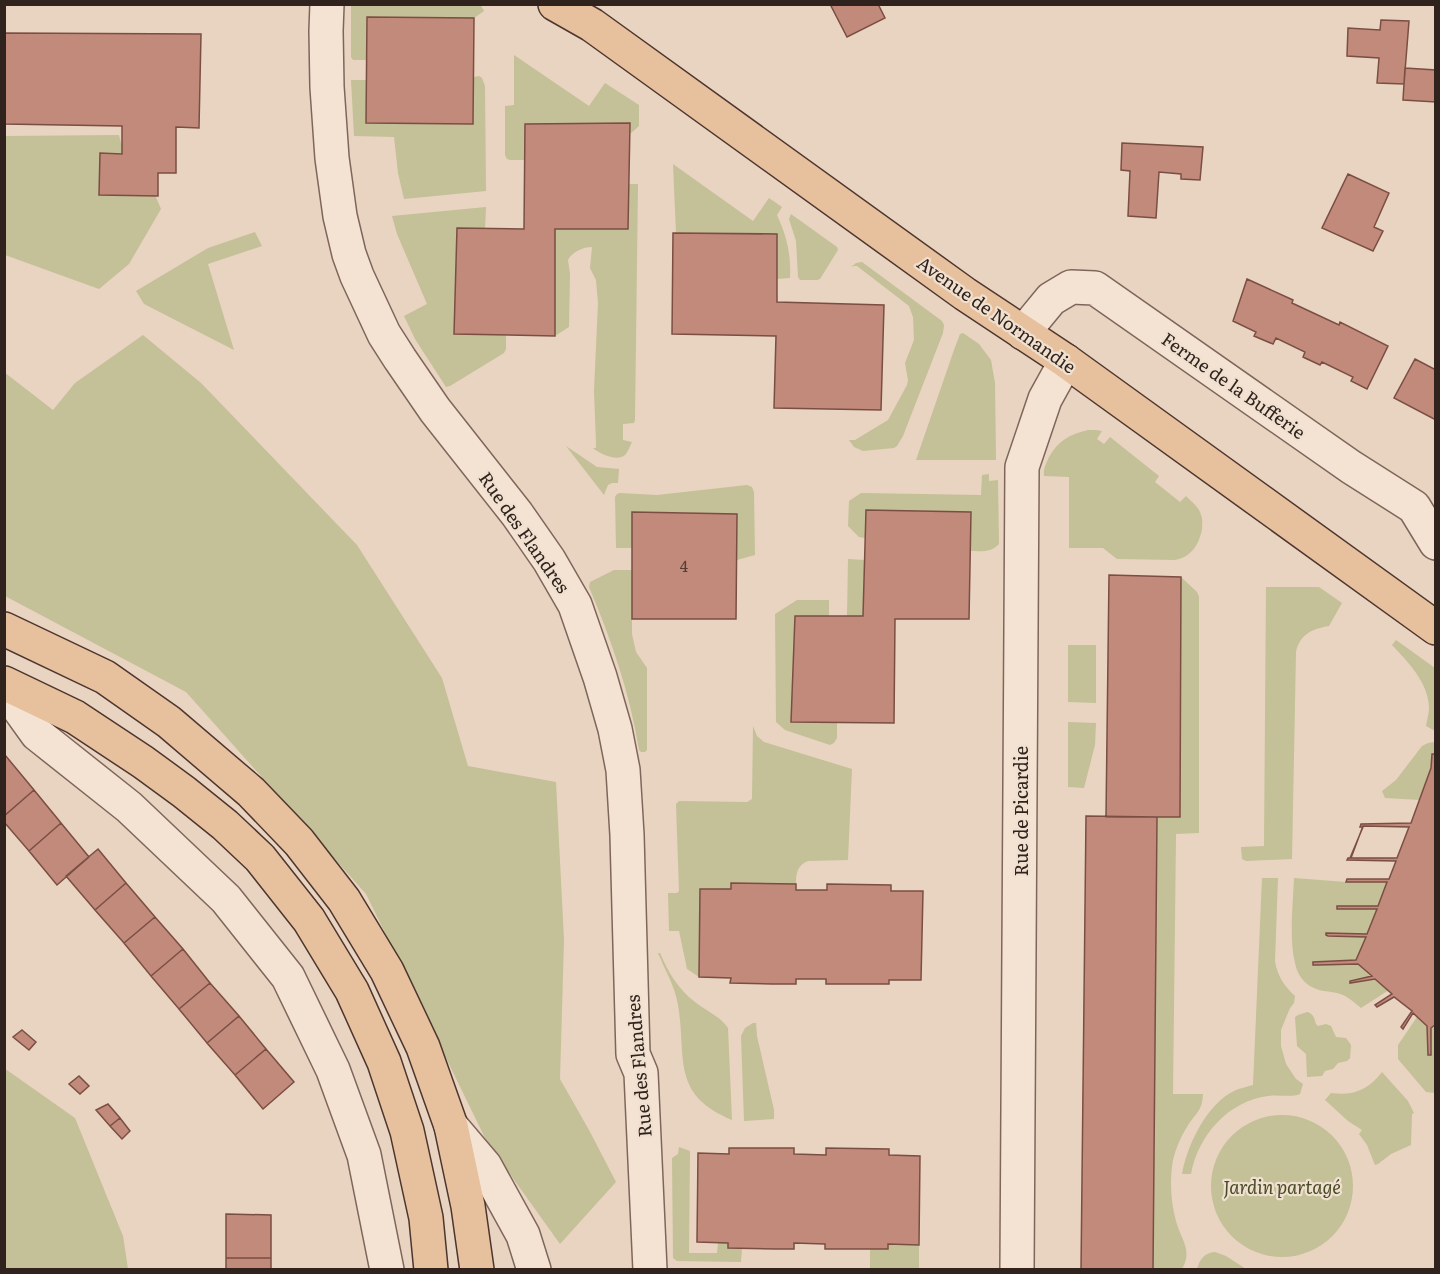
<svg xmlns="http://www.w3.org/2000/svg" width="1440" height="1274" font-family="Literata,serif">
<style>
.green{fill:#c4c097}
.building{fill:#c18a7b;stroke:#7b4e44;stroke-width:1.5;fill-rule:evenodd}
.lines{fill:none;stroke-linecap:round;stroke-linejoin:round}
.minor-casing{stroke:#7f665b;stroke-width:36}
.major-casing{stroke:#4d362f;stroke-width:36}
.minor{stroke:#f4e3d3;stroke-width:33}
.major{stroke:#e7c09d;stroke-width:33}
.labels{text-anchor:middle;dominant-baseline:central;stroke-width:4.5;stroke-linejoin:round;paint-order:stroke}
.number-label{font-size:15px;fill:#543d34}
.street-label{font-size:18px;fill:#30231d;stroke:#f0e0d0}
.park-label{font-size:18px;font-style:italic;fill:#494a26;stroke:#f0e0d0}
</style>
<rect width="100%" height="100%" fill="#e8d4c1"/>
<path class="green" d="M480,4L484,11L474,18L368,17L367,60H353L351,57V5Z
M514,55L589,106L605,83L639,105V126L630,134L629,123L525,124V160H510L507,159L505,155V106L514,105Z
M479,76L482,78L485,86L486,191L404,199L398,173L394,137L354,136L351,80H366V123L473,124L474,77Z
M119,135L124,155L100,154L99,195H155L161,209L129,264L99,289L5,255L4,136Z
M673,164L753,221L769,198L782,207L777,215C787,237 791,254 790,278L777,279V234L676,233Z
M629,184H638L635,420L634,423L623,424V440L632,442C630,446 628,452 625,455C617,462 600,454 593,448H596V443L594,391L598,303L596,280L590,268L592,247C583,247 572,252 568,260L570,274L569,327L555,336V229H628Z
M486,207L485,229H457L454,334L506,335V349L504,353L450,386L446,387L415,339L404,316L427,304L397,234L392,216Z
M791,214L837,247L838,250L820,279L817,280H800L798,277L796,241L789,219Z
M255,232L262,246L208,264L234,350L144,304L136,291L208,248Z
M862,262L942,321L944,325L943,333L903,436L897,446L894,448L863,451L854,447L849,440H855L888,420L907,385L908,380L905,363L914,340L913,317L909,306L857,266H854L851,267L856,263Z
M963,333L979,344L991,360L995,383L996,460H916L954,350L960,334Z
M143,335L201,383L357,545L442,678L468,766L556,782L564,940L560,1079L589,1130L616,1182L560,1244L487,1142L366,894L186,692L5,596L4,372L53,410L75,383Z
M1088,430H1096L1102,431L1097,439L1104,444L1110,437L1159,476L1155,482L1180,502L1186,496C1192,502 1199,507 1201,515C1203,520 1202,524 1202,529C1199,545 1191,557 1175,560L1117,559L1103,548H1069V477L1044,476C1043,469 1046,464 1049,457C1058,441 1070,434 1088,430Z
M566,446L597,467L619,469L618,483H612L608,485L604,495Z
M989,474V481L998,480L999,544C991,553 981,551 970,551L971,512L867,510L865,538L859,537L848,526L849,501L861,493L981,495L982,475Z
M747,485L752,487L754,492L755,555L737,560V514L633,512L632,548H616L615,497L617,494L620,493L657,495Z
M848,559L865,560L863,616H847Z
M614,570H632V634L636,652L647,668V750L645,752H641L639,750C630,693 611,639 589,587L590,582Z
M1181,577L1197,592L1199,597V833L1176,834L1173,1094H1203C1202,1112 1196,1112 1187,1127C1180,1138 1174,1152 1172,1166C1170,1183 1171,1204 1176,1221C1181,1240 1193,1250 1182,1269L1153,1270L1157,817H1180Z
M1266,587H1319L1342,603L1329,626C1312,629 1300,634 1296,652L1292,859L1246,861L1242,859L1241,847L1264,846Z
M797,600H829V616H795L791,721L837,723V738L834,743L830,745L785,730L776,722L775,614Z
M1396,640L1435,668V731L1426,726C1427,720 1429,713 1429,707C1428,682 1408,662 1392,645Z
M1068,645H1096V703L1068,702Z
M1068,722L1096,723L1095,745L1084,788L1068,787Z
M753,726L757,736L764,742L852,769L848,860L808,861C797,865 796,874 796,884L732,883L731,889H700L699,977L687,969L679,931H669L668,893H677L679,891L676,804L679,801L747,802L752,799Z
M1435,742V769V754H1432L1431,768L1420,800L1385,798L1382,791L1396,780L1422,746L1428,743Z
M1262,878H1278L1275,961C1277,975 1284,986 1295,996L1294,1003L1290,1008L1281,1030V1046L1286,1064L1296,1079L1303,1084L1300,1094C1290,1098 1278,1094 1268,1096C1228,1101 1198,1136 1191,1174H1182C1187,1145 1207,1104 1234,1091C1240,1088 1247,1087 1253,1085Z
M1294,878L1346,882H1387L1379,906H1337V909H1377L1368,934L1326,933V935L1328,936L1366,937L1356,960L1313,962V965C1325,965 1346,961 1357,964C1362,966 1368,973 1372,976L1350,981V983L1375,979L1389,990L1361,1008C1354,1002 1346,995 1337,993C1329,991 1322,992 1314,988C1304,984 1297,974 1295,963C1289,939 1293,904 1294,878Z
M658,953H660C668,972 678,989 695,1002C706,1011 720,1016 728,1028L732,1120C670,1094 687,1058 678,1005C675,986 665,970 658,953Z
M1307,1012C1314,1014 1314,1018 1316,1024L1318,1026L1326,1024L1331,1026L1336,1037L1346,1038L1351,1045L1350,1058L1347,1061L1338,1063L1333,1069L1325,1071L1322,1076L1307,1077L1306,1054L1297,1046L1295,1017L1298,1015Z
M1417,1017L1427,1026L1428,1055H1431V1028L1435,1024V1093L1426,1092L1398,1059V1045Z
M753,1023H756L757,1036L774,1110V1119L744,1121L741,1036L745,1028Z
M4,1068L75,1118L123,1236L128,1269H5Z
M1382,1072L1408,1101L1414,1113L1412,1114L1411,1145L1391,1154L1378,1164L1375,1165L1367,1145L1359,1134L1362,1130L1348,1121L1325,1100L1331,1093C1354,1096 1368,1090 1382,1072Z
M1211 1186a71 71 0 1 1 142 0a71 71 0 1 1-142 0Z
M679,1147L690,1151L689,1253H717L718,1243H728V1248H742L741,1262L677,1261L673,1258L672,1158L678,1154Z
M888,1244L919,1245V1269L870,1270V1249H888Z
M1215,1252L1226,1256L1246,1269H1197C1200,1259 1204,1253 1215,1252Z"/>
<path class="building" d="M830,4H878L885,18L847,37Z
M367,17L474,18L473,124L366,123Z
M1381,20L1409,21L1404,84L1377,83L1379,58L1347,56L1348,28L1380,30Z
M4,33L201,34L199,128L176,127V173H158V196L99,195L100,153L122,154V126L4,124Z
M1405,68L1436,70V102L1403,100Z
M630,123L628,229H555V336L454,334L457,228L524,229L525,124Z
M1122,143L1203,147L1200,180L1181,179V174L1159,172L1156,218L1128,216L1130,171L1121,170Z
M1348,174L1389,193L1374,227L1383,231L1373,251L1322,228Z
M673,233L777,234V302L884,305L881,410L774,408L776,336L672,334Z
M1247,279L1293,300L1292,303L1339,325L1340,322L1388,346L1367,389L1351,381L1353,377L1322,362L1320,365L1303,357L1305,352L1276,338L1273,344L1254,336L1256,332L1233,321Z
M1415,359L1436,370V420L1394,398Z
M866,510L971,512L969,619H895L894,723L791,722L795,616H863Z
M632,512L737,514L736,619H632Z
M1109,575L1181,577L1180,817H1106Z
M1432,754H1435L1436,769V1024L1431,1028V1055H1428L1427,1026L1413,1013L1403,1029L1401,1027L1412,1011L1394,997L1377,1007L1375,1005L1392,994L1375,979L1350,983V981L1372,976L1358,964L1317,965H1313V962L1356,960L1366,937L1328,936L1326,935V933L1367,934L1377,909H1337V906H1378L1387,882H1346L1347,879H1389L1396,861L1347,860L1348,858H1350L1363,827H1360L1361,824L1411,823L1431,768ZM1363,826L1409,827L1397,858H1351Z
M5,755L34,790L4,816V756Z
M34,790L61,823L29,851L4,822V816Z
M1086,816L1157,817L1153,1270H1081Z
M61,823L89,857L57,885L29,851Z
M98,849L126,883L95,910L66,876Z
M126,883L155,917L124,943L95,910Z
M731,883L796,884V890H827V884L891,885V891H923L921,980H889V984H826V979H796V984H772L730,983L731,978L699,977L700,889H731Z
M155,917L183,949L151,976L124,943Z
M183,949L210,983L179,1009L151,976Z
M210,983L239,1016L207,1043L179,1009Z
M239,1016L266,1049L235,1075L207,1043Z
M22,1030L36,1042L29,1050L13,1037Z
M266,1049L294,1082L263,1109L235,1075Z
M79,1076L89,1086L80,1094L69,1084Z
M108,1104L120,1118L110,1126L96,1110Z
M120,1118L130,1131L122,1139L110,1126Z
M729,1148H794V1154L826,1155V1148L889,1149V1155L920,1156L919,1245L888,1244V1249H825V1244L794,1243V1249H776L728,1248V1243L697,1242L698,1153L729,1154Z
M226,1214L271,1215V1258H226Z
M226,1258H271V1270H226Z"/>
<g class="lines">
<g class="minor-casing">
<path id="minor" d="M327,4L326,31L327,87L332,158L340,216L349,254L357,276L384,334L400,359L435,410L517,514L549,560L575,605L600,677L615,729L623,770L627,835L633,1054L641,1073L650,1270
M1023,333L1051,299L1071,287L1095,288L1351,467L1414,507L1436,543
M4,688L37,734L129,807L226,899L288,977L333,1070L364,1155L387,1270
M451,1126L485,1166L523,1235L534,1270
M1017,1270L1022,467L1045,399L1066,361"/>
</g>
<g class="major-casing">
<path id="major" d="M555,4L592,25L965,294L1066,361L1436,628
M4,629L105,677L169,722L251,792L299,842L344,900L387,971L423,1047L451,1126L468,1206L477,1270
M4,683L75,717L143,762L184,792L225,825L260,858L309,920L352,991L384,1062L407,1131L426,1218L431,1270"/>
</g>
<use href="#minor" class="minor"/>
<use href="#major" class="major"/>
</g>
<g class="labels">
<g class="number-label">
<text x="684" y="565">4</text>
</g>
<g class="street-label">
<text transform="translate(997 314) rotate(35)">Avenue de Normandie</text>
<text transform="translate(1234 385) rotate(35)">Ferme de la Bufferie</text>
<text transform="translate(525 532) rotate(55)">Rue des Flandres</text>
<text transform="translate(1020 811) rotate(-90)">Rue de Picardie</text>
<text transform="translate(638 1066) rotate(-95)">Rue des Flandres</text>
</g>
<g class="park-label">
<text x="1282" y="1186">Jardin partagé</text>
</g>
</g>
<rect width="1440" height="1274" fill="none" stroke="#30231d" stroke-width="12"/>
</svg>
